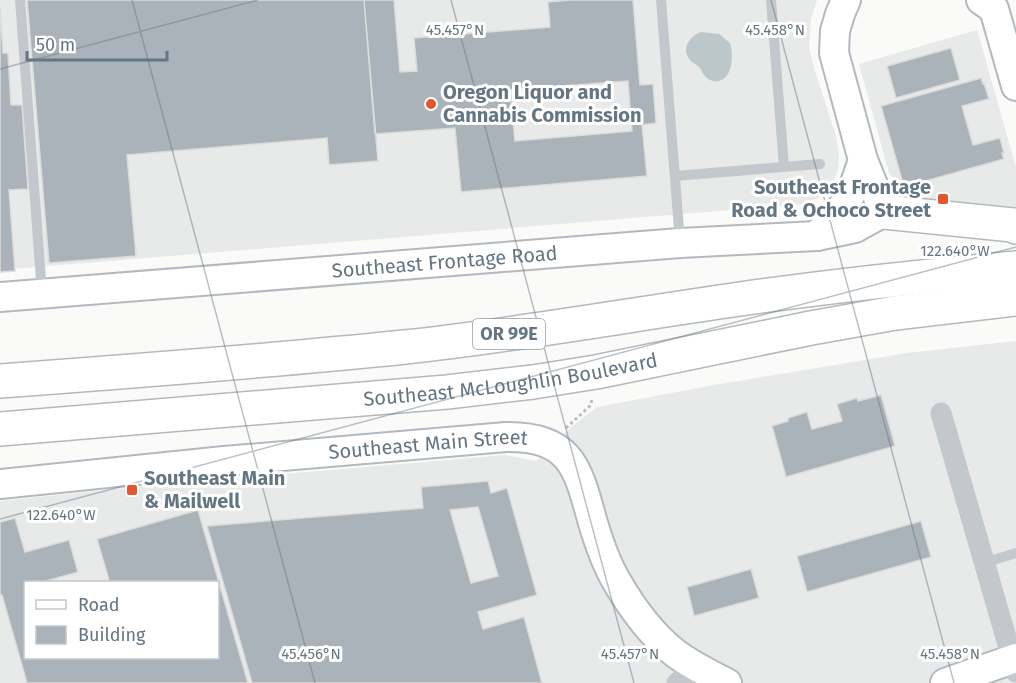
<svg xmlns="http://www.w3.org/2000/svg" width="1016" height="683" font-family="'Fira Sans',sans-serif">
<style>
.built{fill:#e8e9e9;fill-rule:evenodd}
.water{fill:#bbc7cb}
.building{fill:#aab3b9;stroke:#dcdcda;stroke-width:1.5;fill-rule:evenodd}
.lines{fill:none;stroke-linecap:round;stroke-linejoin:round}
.secondary-casing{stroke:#b3babf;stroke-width:32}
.highway-casing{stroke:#b4b9bd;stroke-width:36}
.path{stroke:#bbbfc2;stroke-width:3;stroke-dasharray:3 3;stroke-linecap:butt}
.lane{stroke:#c3c8cc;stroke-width:10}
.street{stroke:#c3c8cc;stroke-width:21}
.secondary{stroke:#fff;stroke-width:28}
.highway{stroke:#fff;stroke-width:33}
.ticks{fill:none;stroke:#657683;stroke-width:1.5;stroke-opacity:0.45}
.poi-dot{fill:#e4572e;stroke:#fff;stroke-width:2}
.labels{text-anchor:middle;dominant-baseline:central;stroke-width:6;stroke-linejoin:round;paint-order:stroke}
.shield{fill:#fff;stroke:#939fa8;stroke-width:1.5}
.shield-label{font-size:18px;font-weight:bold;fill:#657683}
.poi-label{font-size:20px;font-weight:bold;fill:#657683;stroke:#fff;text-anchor:start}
.street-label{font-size:20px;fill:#657683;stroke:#fff}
.ticks-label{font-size:15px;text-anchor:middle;fill:#657683;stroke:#fff;stroke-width:6;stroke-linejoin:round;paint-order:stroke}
</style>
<rect width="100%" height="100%" fill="#fafaf8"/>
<path class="built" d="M0,0H817L811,19L809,48L815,71L836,136L839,154L838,170L832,184L821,197L804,204L0,270Z
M977,30L1016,167V207L940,201L922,197L908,192L900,186L889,173L859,64Z
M1016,341V683H0V501L155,485L505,455L536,461L571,427L597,407L714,385L907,353ZM26,582H218V658H26Z"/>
<path class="water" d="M701,32L719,34L730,43C734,55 733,84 713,81C705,79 703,73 700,68C699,66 693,63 692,62C680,51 688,37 701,32Z"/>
<path class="building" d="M27,0H364L378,161L329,165L327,138L127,155L136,256L49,263Z
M364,0H394L400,72L417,71L414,38L550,27L548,2L570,0H633L640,85L653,84L656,123L642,125L647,176L461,192L455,128L375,134ZM628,81L632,131L515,141L510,90Z
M0,7L3,53H8L11,105H22L28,189L9,190L15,271L0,272Z
M951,48L960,80L896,98L887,66Z
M981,78L983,84L984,83L989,99L962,106L973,145L1000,138L1004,153H1002L1004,159L904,187L881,106Z
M881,395L895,446L786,477L772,426L788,421V418L807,412L812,429L842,421L837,404L857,398L858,401Z
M488,481L491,493L507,488L537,595L478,612L483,629L524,617L542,683H252L207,526L423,508L421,487ZM478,507L498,576L471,583L450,510Z
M198,510L248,683H27L2,595H0V522L15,518L25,552L69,540L78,572L43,582H26V658H218V582H100L109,580L97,539Z
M921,521L931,557L807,592L797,556Z
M751,569L759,598L694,616L687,587Z"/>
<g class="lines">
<g class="secondary-casing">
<g id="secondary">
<path d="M981,0L994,9L1016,86"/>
<path d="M817,236L844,205L852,192L863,160"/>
<path id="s1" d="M0,297L680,243L817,236L855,228L884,212L863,160L834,53L835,31L840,14L846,0"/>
<path id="s2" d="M0,484L224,461L506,437C572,436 578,469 593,523C599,543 606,564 617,582C632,608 652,635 675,653C691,665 709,674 727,683"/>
<path d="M945,683L1016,658"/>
</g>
</g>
<g class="highway-casing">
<g id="highway">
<path d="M884,212L1013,225L1016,227"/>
<path d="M0,381C135,371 270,361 405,347C517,335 628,315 740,299C832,286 924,276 1016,268"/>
<path id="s3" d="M0,429L447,392L533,382L596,372L811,328L895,313L1016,299"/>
</g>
</g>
<path class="path" d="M566,428L591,405L592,397"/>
<path class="lane" d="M20,0L42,293
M661,0L680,242
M771,0L784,167
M675,176L820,164
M984,563L1016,553"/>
<path class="street" d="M941,413L1016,672
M677,683L696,667"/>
<use href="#secondary" class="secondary"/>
<use href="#highway" class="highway"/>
</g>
<path class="ticks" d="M132,0L315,683M451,0L634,683M771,0L954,683M0,69L258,0M0,519L1016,247"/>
<g class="poi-dot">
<circle cx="431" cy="104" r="6"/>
<rect x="937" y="193" width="12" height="12" rx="3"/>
<rect x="126" y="484" width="12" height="12" rx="3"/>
</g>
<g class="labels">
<rect class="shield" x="473" y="319" width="72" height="30" rx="4.5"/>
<g class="shield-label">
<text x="509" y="334">OR 99E</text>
</g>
<g class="poi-label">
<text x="443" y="92">Oregon Liquor and<tspan x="443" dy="23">Cannabis Commission</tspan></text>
<text x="931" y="187" text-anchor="end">Southeast Frontage<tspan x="931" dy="23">Road &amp; Ochoco Street</tspan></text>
<text x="144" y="478">Southeast Main<tspan x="144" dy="23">&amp; Mailwell</tspan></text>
</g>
<g class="street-label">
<text stroke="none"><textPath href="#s1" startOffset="446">Southeast Frontage Road</textPath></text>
<text stroke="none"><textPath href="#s3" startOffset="513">Southeast McLoughlin Boulevard</textPath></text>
<text stroke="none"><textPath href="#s2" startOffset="430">Southeast Main Street</textPath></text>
</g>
</g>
<g class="ticks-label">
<text x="455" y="35">45.457°N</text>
<text x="775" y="35">45.458°N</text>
<text x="955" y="256">122.640°W</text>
<text x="61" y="520">122.640°W</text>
<text x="311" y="659">45.456°N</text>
<text x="630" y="659">45.457°N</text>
<text x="950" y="659">45.458°N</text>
</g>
<rect x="24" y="581" width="195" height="78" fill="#ffffff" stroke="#c1c8cd" stroke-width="1.5"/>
<rect x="36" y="600" width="30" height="9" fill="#ffffff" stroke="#c1c8cd" stroke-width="1.5"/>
<text x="78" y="611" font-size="18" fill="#657683">Road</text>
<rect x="36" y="626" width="30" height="18" fill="#aab3b9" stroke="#c1c8cd" stroke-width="1.5"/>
<text x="78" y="641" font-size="18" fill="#657683">Building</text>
<path d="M27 51v9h140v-9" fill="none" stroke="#657683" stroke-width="3"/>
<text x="36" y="51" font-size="18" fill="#657683" stroke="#ffffff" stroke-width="4.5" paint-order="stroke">50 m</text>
</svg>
